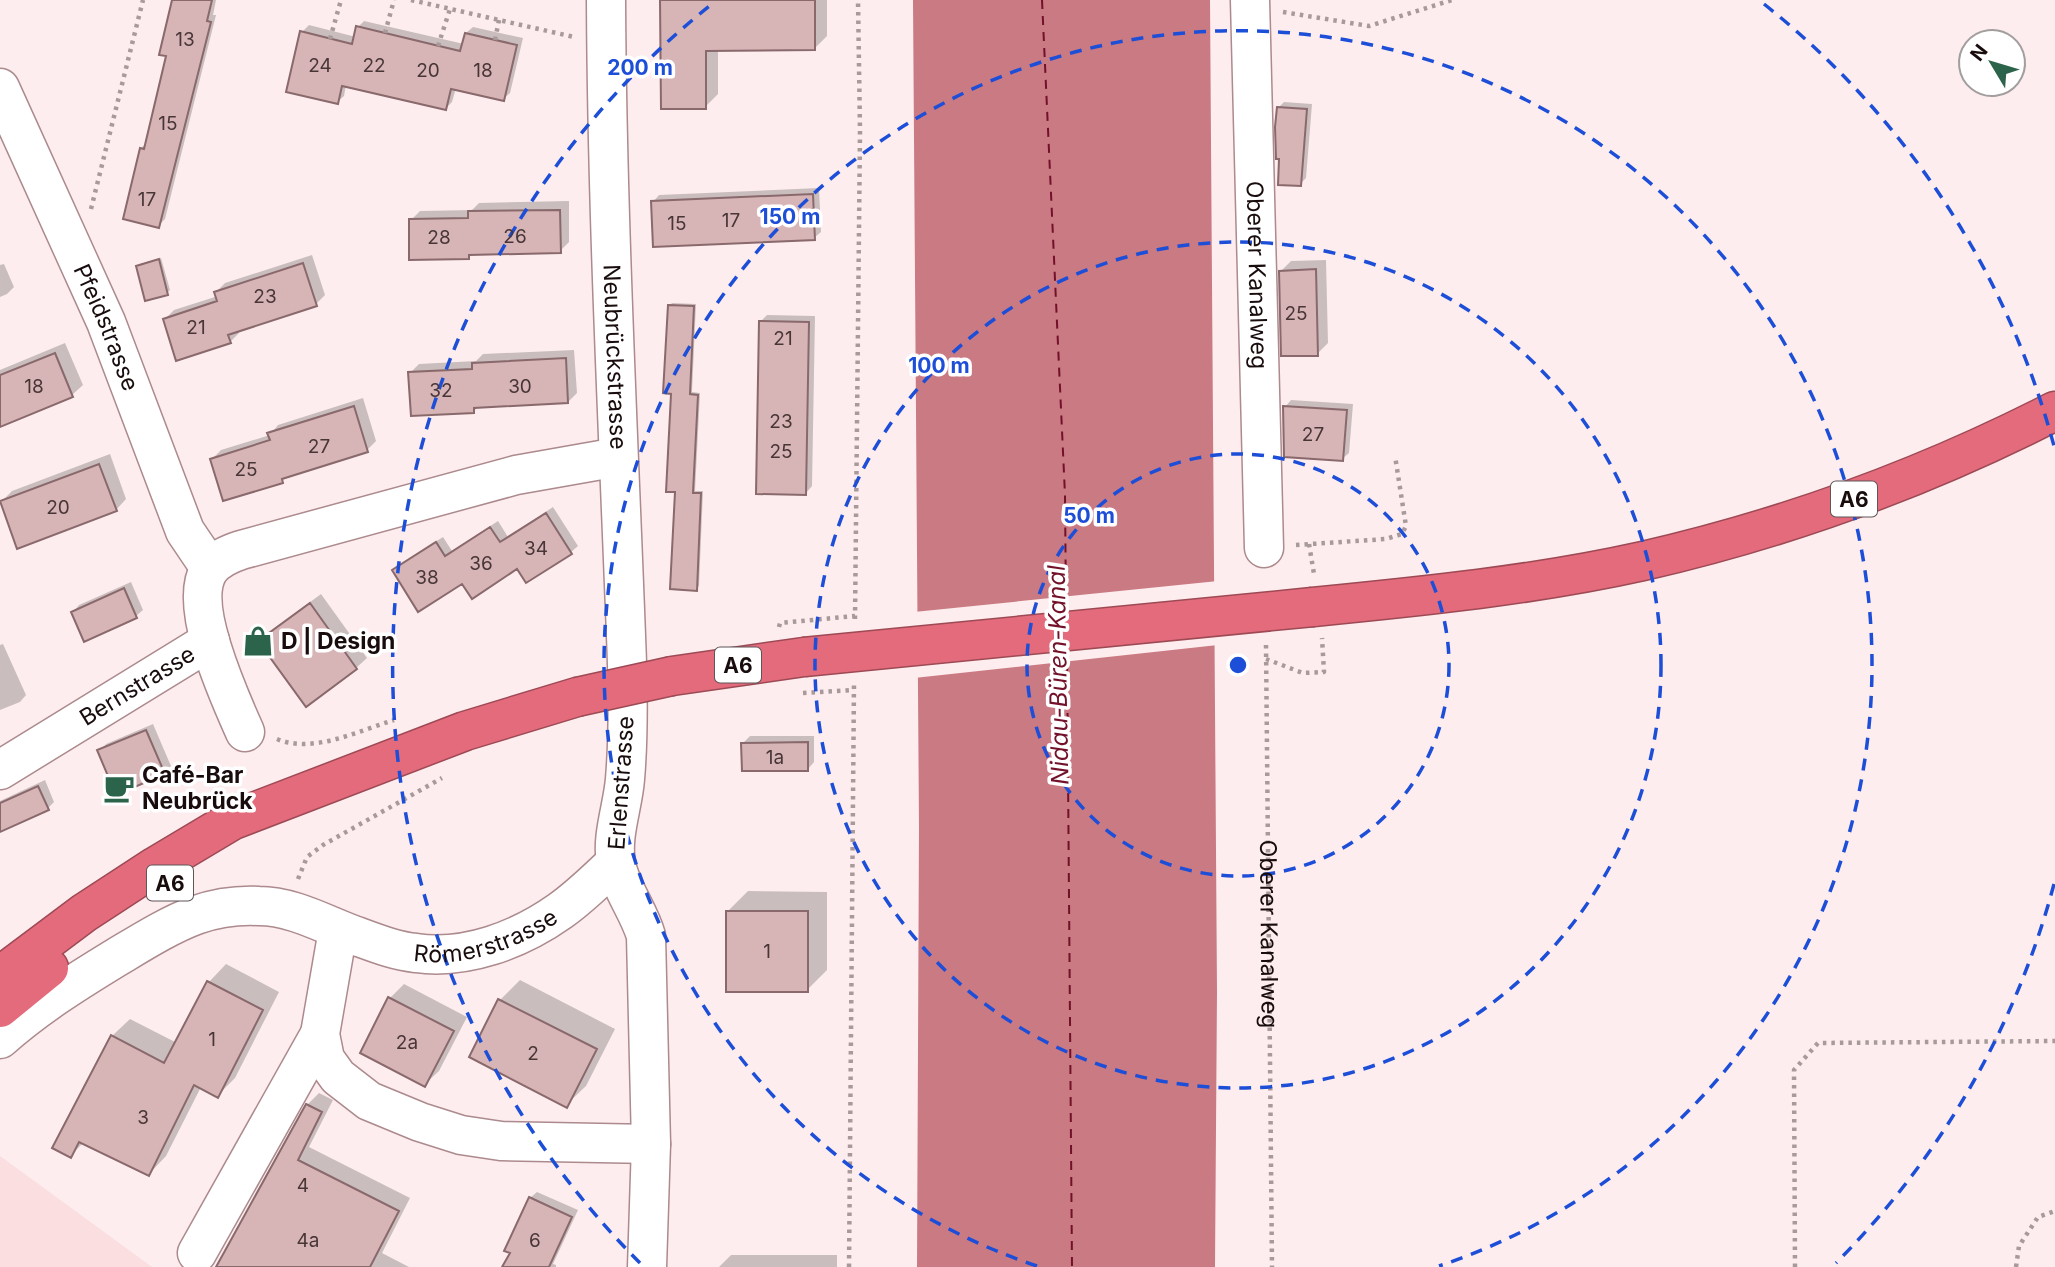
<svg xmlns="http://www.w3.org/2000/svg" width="2055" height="1267" font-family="Inter,sans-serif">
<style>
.built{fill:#fadee0}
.water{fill:#ca7a83}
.pier{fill:#fdedee}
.shadow{fill:#0003}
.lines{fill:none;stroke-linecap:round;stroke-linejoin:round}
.ferry{stroke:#721129;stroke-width:2;stroke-dasharray:9 7;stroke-linecap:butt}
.building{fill:#d7b4b6;stroke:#89696b;stroke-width:2}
.minor-casing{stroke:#ac8a8d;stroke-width:41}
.highway-casing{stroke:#9d4a55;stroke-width:41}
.path{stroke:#a89a9b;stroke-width:4.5;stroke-dasharray:3.5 5;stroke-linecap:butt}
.minor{stroke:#fff;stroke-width:38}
.highway{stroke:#e46b7c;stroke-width:38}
.highway-bridge-casing{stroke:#9d4a55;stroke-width:41;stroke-linecap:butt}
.highway-bridge{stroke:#e46b7c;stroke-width:38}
.ring{fill:none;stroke:#1d4ed8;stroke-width:3.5;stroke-dasharray:12 9}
.labels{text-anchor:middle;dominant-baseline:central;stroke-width:7;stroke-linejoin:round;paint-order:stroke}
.number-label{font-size:19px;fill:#483637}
.shield{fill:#fff;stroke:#5d5556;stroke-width:2}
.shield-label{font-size:21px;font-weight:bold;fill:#180c0d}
.street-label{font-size:23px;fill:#180c0d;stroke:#fff}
.poi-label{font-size:23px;font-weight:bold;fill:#180c0d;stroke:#fff;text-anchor:start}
.water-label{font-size:24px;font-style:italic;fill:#721129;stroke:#fff}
.centre{fill:#1d4ed8;stroke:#fff;stroke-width:3.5}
.ring-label{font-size:21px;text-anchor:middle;font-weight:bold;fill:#1d4ed8;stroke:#fff;stroke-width:7;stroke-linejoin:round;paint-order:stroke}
</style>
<rect width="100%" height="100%" fill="#fdedee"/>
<path class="built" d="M0,1156L152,1267H0Z"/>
<path class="water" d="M913,0H1210L1217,991L1215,1267H917L919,827Z"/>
<path class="pier" d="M1218,581V645L914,678V612Z"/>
<path class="shadow" d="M174,0H216L213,15H216L165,219L158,226L141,148L148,142L168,55Z
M662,0H827V36L814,49H718V94L705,107Z
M364,21L464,44L466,33L473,27L523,38L510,93L503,99L456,88L452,102L445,109L346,85L344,96L337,102L302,32L309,25L356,37L358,27Z
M1284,102L1312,104L1306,178L1300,184L1278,108Z
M819,188L821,232L814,238L653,202L659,195Z
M569,201V242L560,251L472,253L468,257L411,220L420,211L472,210L479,203Z
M312,255L325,295L316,304L238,330L239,333L230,342L165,319L174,310L218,296L216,292L225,283Z
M161,258L170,290L167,293L138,266L140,264Z
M1326,260L1328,343L1317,354L1281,271L1291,261Z
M4,264L14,287L7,294L0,297V265Z
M672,303L696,304L692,392L700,393L695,491H703L699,586L696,589L677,491L669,306Z
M767,315L815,316L812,486L806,493L760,322Z
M65,343L83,385L72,395L0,425V370Z
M574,350L577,393L568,402L479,406L474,411L410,373L419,364L476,361L483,354Z
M363,398L376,441L367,450L288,475L282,481L212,459L221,450L270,435L278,425Z
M1291,400L1353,404L1349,453L1342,459L1285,407Z
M110,454L126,499L116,510L2,501L12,491Z
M553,507L578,546L571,552L527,580L518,567L463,582L394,570L400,564L443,537L452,551L498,521L508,537Z
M131,582L143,610L136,616L73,612L79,605Z
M321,594L367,658L356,668L260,641L271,631Z
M3,644L26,695L20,702L0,710V645Z
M153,724L171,766L164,773L100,751L106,744Z
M750,736H814V762L808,769L743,743Z
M45,780L54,802L48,808L0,830V801Z
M748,891L827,892V970L807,990L728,911Z
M226,964L279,992L235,1078L217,1096L201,1087L166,1156L149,1174L84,1142L70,1156L112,1036L130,1019L177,1043L209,982Z
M520,980L615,1029L586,1086L566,1105L471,1056L500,1000Z
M404,984L467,1017L439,1071L425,1084L362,1052L390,998Z
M319,1093L333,1100L309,1147L410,1198L382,1253L409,1267H218L307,1105Z
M537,1192L578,1210L553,1264L556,1265V1267H504L512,1253L530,1198Z
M731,1255H837V1267H719Z"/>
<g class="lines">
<path class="ferry" d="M1042,0L1065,495L1066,611
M1067,649L1072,1267"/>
</g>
<path class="building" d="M172,0H212L207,21L211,22L159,228L123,219L140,148L144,149L166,56L159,55Z
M660,0H815V50L706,51V109H661Z
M356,26L460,51L465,33L517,45L504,101L451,89L446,110L342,86L338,104L286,92L300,31L352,44Z
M1277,107L1307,109L1301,186L1278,185L1279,159H1276L1275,127Z
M813,194L815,240L653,247L651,201Z
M560,210L561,253L469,255V259L409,260V219L468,218V211Z
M159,259L168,295L145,301L136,266Z
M303,263L317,306L228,335L231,343L176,361L163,319L217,301L214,292Z
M1316,269L1318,356H1281L1279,271Z
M668,305L694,306L690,394L698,395L693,493H701L697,591L670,589L675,492H666L671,394L663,393Z
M759,321L809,322L806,495L756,494Z
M55,353L73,397L0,427V375Z
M566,358L568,403L474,408V413L411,416L408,372L472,369V363Z
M354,406L368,452L282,479L283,483L223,501L210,459L270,440L267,433Z
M1283,406L1347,410L1343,461L1284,457Z
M99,464L117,511L17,549L0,501Z
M546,513L572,554L526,583L517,569L472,599L462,584L418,612L392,570L436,542L445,556L490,527L500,542Z
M124,588L137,618L84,642L71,612Z
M310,603L357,669L306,707L258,641Z
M146,730L165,774L116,795L97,750Z
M808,742V771H742L741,743Z
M38,786L49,810L0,832V803Z
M726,911H808V992H726Z
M207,981L263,1010L218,1098L194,1085L149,1176L79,1142L71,1158L52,1148L111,1035L164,1063Z
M388,997L454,1031L425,1087L360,1053Z
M498,999L597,1049L567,1108L469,1057Z
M306,1104L322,1112L298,1160L399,1211L370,1267H216Z
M529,1197L572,1217L549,1267H502L510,1253L504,1251Z"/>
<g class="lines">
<g class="minor-casing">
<g id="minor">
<path id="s2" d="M606,0C607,212 618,424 626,636C628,683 629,732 625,779C623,806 611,836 616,863C620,888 639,911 646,936L651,1144L647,1267"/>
<path id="s3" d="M1250,0L1264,548"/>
<path id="s4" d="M0,88L106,322L185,531L210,568"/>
<path d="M245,732C229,696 187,605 209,570C217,559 229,554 241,550L516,475L618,457"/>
<path id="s5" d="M0,770L210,641"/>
<path d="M338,930L320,1034L325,1059L338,1077L369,1101L420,1122L461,1135L501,1141L651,1144"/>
<path id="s6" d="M0,1039C36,1007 76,982 117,957C142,942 169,925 196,915C216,908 238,905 259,906C294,906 327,926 359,937C378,944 396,951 416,953C466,960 519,940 560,911C580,897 598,879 616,862"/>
<path d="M197,1253L320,1034"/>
</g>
</g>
<g class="highway-casing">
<path id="highway" d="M1313,607C1424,596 1535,585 1643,561C1787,528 1924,478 2055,411
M672,676L804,657
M0,976L84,913L156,866L233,820L465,731L577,697
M0,1008L49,968"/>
</g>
<g class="path">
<path d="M411,0L574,37"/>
<path d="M1283,12L1369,26L1452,0"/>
<path d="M385,33L394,0"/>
<path d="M330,39L341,0"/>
<path d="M495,40L499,20"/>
<path d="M438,46L450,9"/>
<path d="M91,209L143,0"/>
<path d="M1309,544L1314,574"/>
<path d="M1296,545L1386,539L1402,534L1406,526L1395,456"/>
<path d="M855,619L860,131L858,0"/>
<path d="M779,627L780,623L855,616"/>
<path id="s1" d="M1266,645L1272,1267"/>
<path d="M1266,659L1303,673L1324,672L1322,638"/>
<path d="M803,693L854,690"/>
<path d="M277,739C313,754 358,731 394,720"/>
<path d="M298,879L307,857L323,845L442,778"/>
<path d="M849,1267L854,683"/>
<path d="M1795,1267L1794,1070L1818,1043L2055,1041"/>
<path d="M2016,1267L2019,1246L2038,1217L2055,1211"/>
</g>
<use href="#minor" class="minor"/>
<use href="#highway" class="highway"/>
<g class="highway-bridge-casing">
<path id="highway-bridge" d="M804,657L1313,607
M577,697L672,676"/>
</g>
<use href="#highway-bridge" class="highway-bridge"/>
</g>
<g class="ring">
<circle cx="1238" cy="665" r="211"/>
<circle cx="1238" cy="665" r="423"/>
<path d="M1037 1266A634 634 0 1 1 1439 1266"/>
<path d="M2054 884A845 845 0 0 1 1836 1263M640 1263A845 845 0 0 1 712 4M1764 4A845 845 0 0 1 2054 446"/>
</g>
<defs>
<g id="shop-bare" transform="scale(2.415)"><path d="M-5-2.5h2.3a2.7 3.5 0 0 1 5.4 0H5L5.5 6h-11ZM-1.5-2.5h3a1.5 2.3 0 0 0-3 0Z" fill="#2b634b" stroke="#fff" stroke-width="2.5" paint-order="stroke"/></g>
<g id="cafe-bare" transform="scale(2.415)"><path d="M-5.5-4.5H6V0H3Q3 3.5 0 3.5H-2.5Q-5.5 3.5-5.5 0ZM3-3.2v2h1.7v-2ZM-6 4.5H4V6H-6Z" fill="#2b634b" stroke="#fff" stroke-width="2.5" paint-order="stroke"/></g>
</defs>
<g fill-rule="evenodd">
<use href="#shop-bare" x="258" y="641"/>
<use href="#cafe-bare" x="119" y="788"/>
</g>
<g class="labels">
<g class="number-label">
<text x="185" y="39">13</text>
<text x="320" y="65">24</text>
<text x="374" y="65">22</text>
<text x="428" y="70">20</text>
<text x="483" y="70">18</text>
<text x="168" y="123">15</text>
<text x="147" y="199">17</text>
<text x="731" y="220">17</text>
<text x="677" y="223">15</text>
<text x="515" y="236">26</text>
<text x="439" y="237">28</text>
<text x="265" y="296">23</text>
<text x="1296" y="313">25</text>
<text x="196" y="327">21</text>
<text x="783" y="338">21</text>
<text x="34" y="386">18</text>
<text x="520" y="386">30</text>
<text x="441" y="390">32</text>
<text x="781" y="421">23</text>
<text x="1313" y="434">27</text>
<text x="319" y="446">27</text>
<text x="781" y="451">25</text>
<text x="246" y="469">25</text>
<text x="58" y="507">20</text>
<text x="536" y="548">34</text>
<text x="481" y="563">36</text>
<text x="427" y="577">38</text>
<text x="775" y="757">1a</text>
<text x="767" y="951">1</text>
<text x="212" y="1039">1</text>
<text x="407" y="1042">2a</text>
<text x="533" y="1053">2</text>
<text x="143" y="1117">3</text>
<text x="303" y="1185">4</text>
<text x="308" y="1240">4a</text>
<text x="535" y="1240">6</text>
</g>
<g class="shield">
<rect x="1831" y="481.5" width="46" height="35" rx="5"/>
<rect x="715" y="647.5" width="46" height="35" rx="5"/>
<rect x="147" y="865.5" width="46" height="35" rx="5"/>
</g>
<g class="shield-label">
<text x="1854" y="499">A6</text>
<text x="738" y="665">A6</text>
<text x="170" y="883">A6</text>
</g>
<g class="street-label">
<text stroke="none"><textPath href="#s3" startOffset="275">Oberer Kanalweg</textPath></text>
<text stroke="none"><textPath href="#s4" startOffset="262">Pfeidstrasse</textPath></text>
<text stroke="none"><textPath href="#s2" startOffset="357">Neubrückstrasse</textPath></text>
<text stroke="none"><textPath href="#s5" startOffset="161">Bernstrasse</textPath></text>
<text transform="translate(621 783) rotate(-86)">Erlenstrasse</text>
<text stroke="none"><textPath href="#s6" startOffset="534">Römerstrasse</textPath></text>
<text stroke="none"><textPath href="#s1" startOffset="289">Oberer Kanalweg</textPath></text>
</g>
<g class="poi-label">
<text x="281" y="641">D | Design</text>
<text x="142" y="775">Café-Bar<tspan x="142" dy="26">Neubrück</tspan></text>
</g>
<g class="water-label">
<text transform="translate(1058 675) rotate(-91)">Nidau-Büren-Kanal</text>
</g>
</g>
<circle cx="1238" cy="665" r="10" class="centre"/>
<g class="ring-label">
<text x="640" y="75">200 m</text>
<text x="790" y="224">150 m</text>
<text x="939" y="373">100 m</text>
<text x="1089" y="523">50 m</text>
</g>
<g transform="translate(1992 63) rotate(308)"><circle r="33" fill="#ffffff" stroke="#a39e9e" stroke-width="2"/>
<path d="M0-5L12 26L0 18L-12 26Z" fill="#2b634b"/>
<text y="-10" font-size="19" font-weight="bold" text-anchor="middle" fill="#180c0d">N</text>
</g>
</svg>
